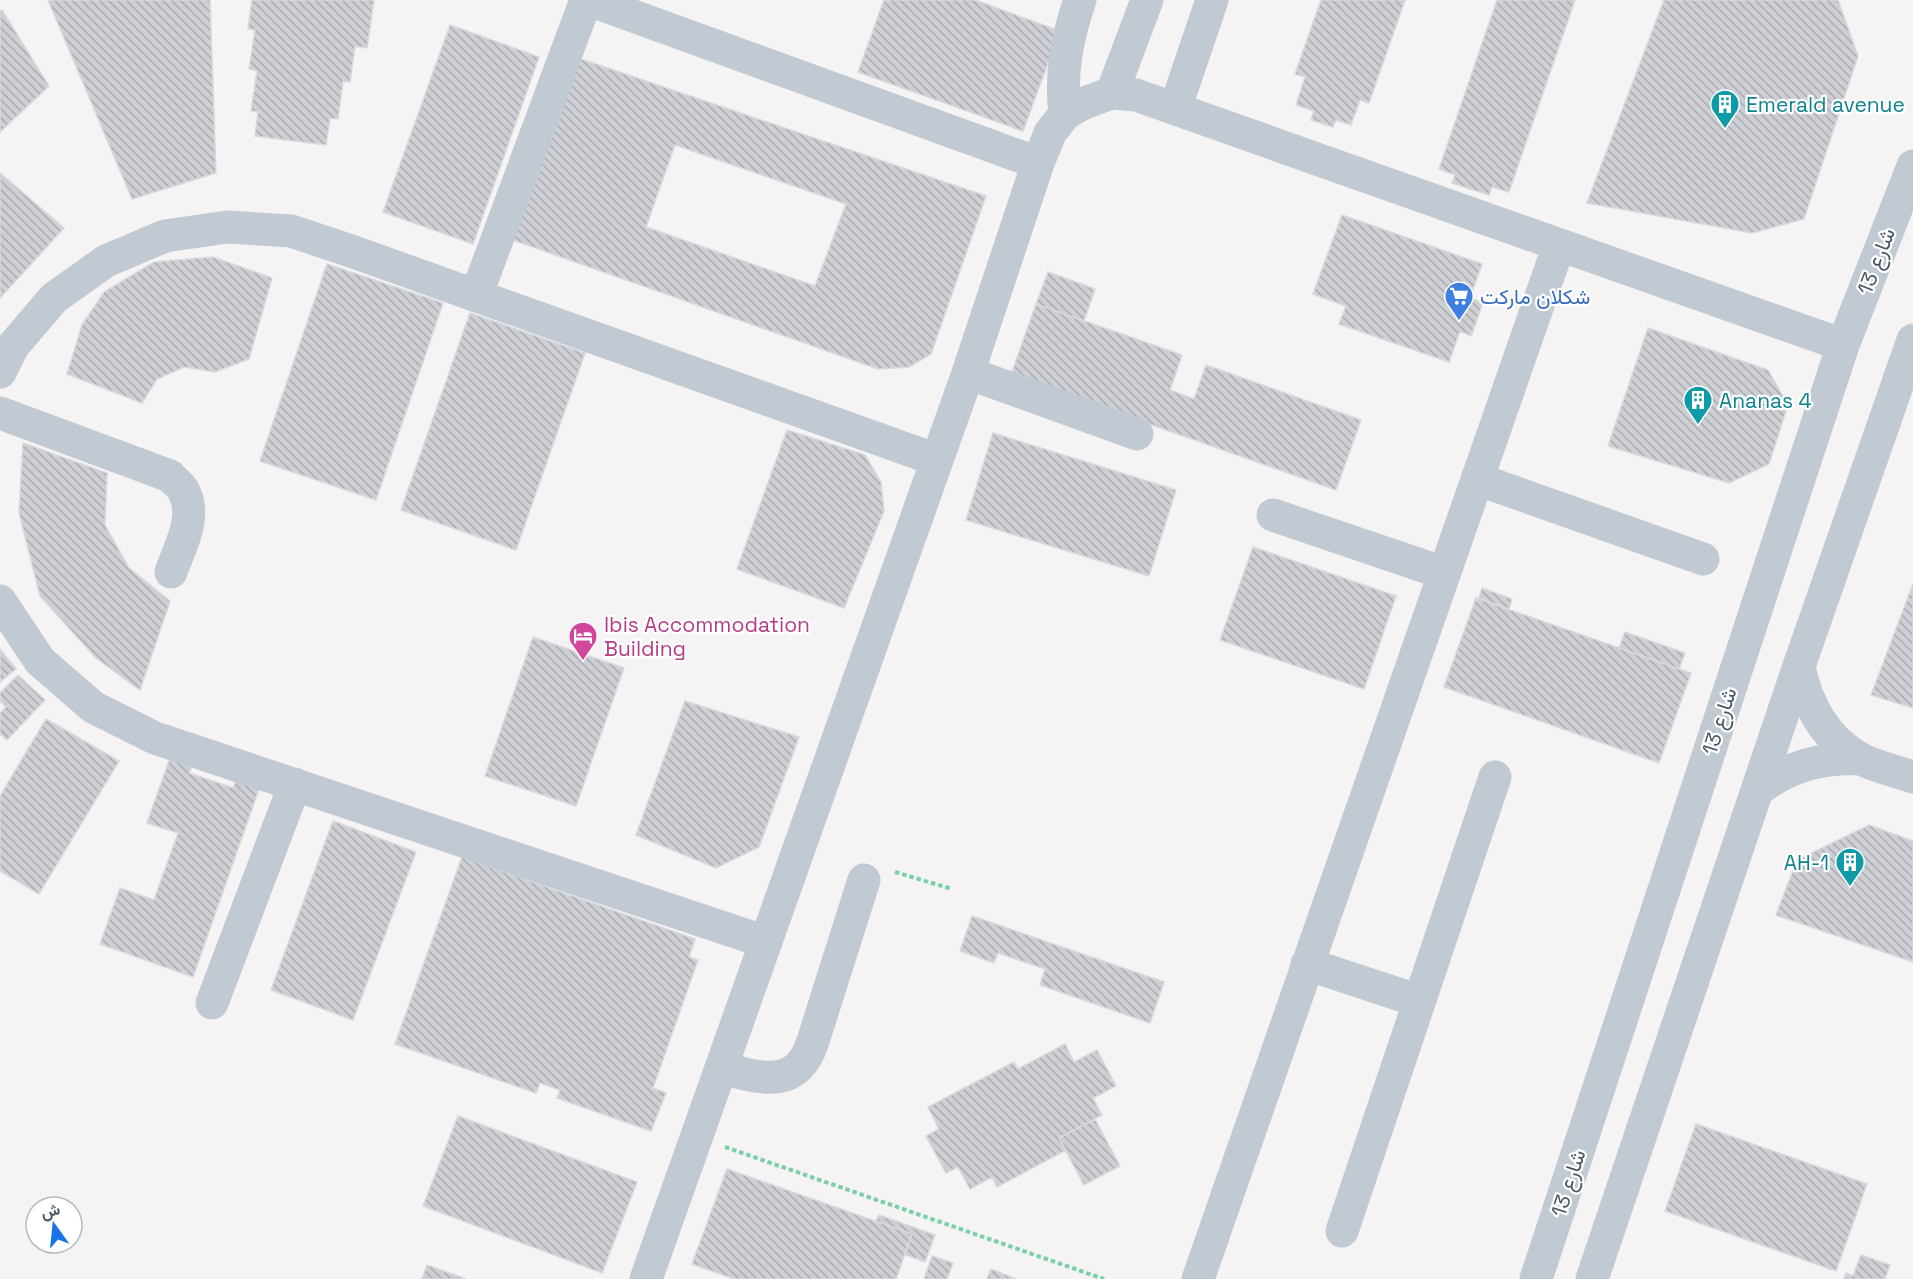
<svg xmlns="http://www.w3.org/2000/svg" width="1913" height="1279" font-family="'Space Grotesk',Vazirmatn,sans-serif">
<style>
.building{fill:url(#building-back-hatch);stroke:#d7d9de;stroke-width:1.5;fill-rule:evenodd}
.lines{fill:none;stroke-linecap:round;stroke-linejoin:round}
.path{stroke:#7ad0a6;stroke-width:4;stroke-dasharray:4.5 3;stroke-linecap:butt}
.minor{stroke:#c1cad2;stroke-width:33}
.labels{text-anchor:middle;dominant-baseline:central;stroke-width:4.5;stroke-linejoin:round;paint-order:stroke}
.culture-label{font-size:21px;fill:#0d838f;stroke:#fff;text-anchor:start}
.street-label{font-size:21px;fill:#4a5661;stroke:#fff}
.shop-label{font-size:21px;fill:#366cbe;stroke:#fff;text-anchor:start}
.hotel-label{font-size:21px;fill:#b23c85;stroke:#fff;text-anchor:start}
</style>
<defs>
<pattern id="building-back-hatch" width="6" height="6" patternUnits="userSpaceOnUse" patternTransform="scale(1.5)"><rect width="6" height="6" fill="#cdcfd5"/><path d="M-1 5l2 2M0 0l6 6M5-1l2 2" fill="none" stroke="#a8abb0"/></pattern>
</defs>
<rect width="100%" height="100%" fill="#f5f3f3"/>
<path class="building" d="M48,0H210L216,173L132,199Z
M252,0H374L367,48L355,46L350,82L343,81L338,119L330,118L326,145L255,136L258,112L251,111L257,71L249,69L255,30L248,29Z
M884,0H975L1060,31L1023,131L858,72Z
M1321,0H1405L1369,103L1360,100L1351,125L1336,120L1333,127L1311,120L1314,111L1296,105L1305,77L1295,74Z
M1497,0H1575L1509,192L1492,187L1489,195L1452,183L1455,175L1439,169Z
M1664,0H1838L1858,56L1804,219L1752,233L1587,203Z
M2,10L49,86L0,132V11Z
M450,25L539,57L473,244L383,212Z
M575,57L986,196L931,354L909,367L878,369L510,239ZM675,145L846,204L815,286L646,227Z
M0,173L64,228L0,298Z
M1342,215L1482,264L1470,298L1483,303L1471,336L1460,331L1449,362L1339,324L1346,306L1313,294Z
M213,257L272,278L249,359L215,372L184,367L157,379L142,403L67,374L82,325L104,292L154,262Z
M327,264L443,303L376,500L260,461Z
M1048,272L1095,289L1084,321L1036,304Z
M1036,304L1182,355L1170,390L1194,399L1206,365L1361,420L1336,490L1011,375Z
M470,313L585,353L516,550L401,510Z
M1648,328L1768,370L1788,405L1769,464L1729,483L1608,446Z
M787,430L865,455L881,482L884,511L844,608L737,569Z
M993,433L1176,490L1149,576L966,520Z
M23,443L107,473L105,525L129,568L170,601L140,690L96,658L40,596L19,513Z
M1253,547L1396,596L1364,689L1220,640Z
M1913,584V708L1871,695Z
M1482,588L1512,599L1509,609L1479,598Z
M1476,598L1691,673L1659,763L1444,687Z
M1625,632L1685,653L1679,669L1619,648Z
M533,637L624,668L576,806L485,776Z
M0,649L16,669L0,682Z
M18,675L45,700L7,740L0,734V713L6,707L0,701V693Z
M685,701L799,737L759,847L716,868L636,835Z
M46,719L119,761L39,894L0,871V796Z
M170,758L192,766L189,773L233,788L236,781L259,789L193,977L100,944L120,888L154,900L178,833L147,823Z
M333,821L416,852L353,1020L271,990Z
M1869,825L1913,841V962L1776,915L1797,860Z
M462,857L695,939L689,957L698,960L653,1088L666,1093L651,1131L557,1098L560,1090L540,1083L536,1093L395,1044Z
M972,916L1164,982L1150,1023L1040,985L1045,969L998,953L994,963L960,951Z
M1065,1044L1074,1062L1097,1050L1116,1086L1093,1098L1102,1115L1059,1138L1066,1150L997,1187L992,1177L970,1189L958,1167L946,1173L926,1136L939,1129L928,1107L1014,1062L1018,1069Z
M458,1116L637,1182L602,1273L423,1206Z
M1095,1119L1120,1166L1084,1185L1059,1138Z
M1696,1124L1867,1184L1836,1271L1665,1211Z
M727,1169L912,1234L896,1279H734L692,1264Z
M879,1215L935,1235L925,1262L904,1254L912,1234L876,1221Z
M1861,1255L1890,1265L1885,1279H1844L1846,1273L1853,1276Z
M932,1256L953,1263L947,1279H924Z
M427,1265L466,1279H422Z
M991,1269L1016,1279H987Z"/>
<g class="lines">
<path class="path" d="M895,872L952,889
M725,1147L1104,1279"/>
<path class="minor" d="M589,0L1038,163
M1112,93L1147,0
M1175,109L1212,0
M1065,114C1060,74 1067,38 1080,0
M476,296L586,0
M0,372L13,346L54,298L106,261L165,236L227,227L291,231L351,251L937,460
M968,373L1137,434
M0,413L170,476C174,481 180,485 183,490C198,515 180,547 171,572
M1477,479L1703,559
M1273,515L1444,573
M0,601L40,661L93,707L155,738L766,942
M1799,666C1806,703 1825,740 1861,759C1876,767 1896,771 1913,777
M1758,790C1789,766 1822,757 1861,759
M1307,964L1419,1001
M212,1003L295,784
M721,1068C761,1078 797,1091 813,1041L864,880
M1342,1231L1495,777
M646,1279L968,373L1038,163L1050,133L1065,114L1073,109L1084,103L1112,93L1136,95L1843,345
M1198,1279L1559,245
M1536,1279L1843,345L1913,166
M1592,1279L1799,666L1913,340"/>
</g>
<defs>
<g id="building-pin" transform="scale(1.5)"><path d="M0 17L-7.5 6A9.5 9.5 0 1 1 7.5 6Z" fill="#0f9aa8" stroke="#fff"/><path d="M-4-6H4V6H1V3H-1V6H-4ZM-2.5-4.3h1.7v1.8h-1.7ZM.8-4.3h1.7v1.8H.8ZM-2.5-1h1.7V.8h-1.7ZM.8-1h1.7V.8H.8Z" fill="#fff"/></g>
<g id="supermarket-pin" transform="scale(1.5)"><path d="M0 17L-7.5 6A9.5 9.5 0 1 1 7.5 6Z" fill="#3f7fe0" stroke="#fff"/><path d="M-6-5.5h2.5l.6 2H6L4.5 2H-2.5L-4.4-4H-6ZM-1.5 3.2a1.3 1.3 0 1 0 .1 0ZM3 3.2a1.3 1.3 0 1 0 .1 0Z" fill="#fff"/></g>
<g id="hotel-pin" transform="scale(1.5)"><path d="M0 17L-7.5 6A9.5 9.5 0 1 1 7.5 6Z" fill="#d1479c" stroke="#fff"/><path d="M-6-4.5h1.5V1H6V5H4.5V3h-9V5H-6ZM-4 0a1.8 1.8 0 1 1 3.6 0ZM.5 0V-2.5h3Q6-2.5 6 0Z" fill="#fff"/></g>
</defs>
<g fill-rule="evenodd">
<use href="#building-pin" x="1725" y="104"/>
<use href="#supermarket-pin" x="1459" y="296"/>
<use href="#building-pin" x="1698" y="400"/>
<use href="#hotel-pin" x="583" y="636"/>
<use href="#building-pin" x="1850" y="862"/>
</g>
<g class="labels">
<g class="culture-label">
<text x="1746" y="104">Emerald avenue</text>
<text x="1719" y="400">Ananas 4</text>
<text x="1829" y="862" text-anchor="end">AH-1</text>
</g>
<g class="street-label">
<text transform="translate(1876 261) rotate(-69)">شارع 13</text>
<text transform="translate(1719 721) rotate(-72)">شارع 13</text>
<text transform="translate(1568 1183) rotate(-72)">شارع 13</text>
</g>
<g class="shop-label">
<text x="1480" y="296">شكلان ماركت</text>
</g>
<g class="hotel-label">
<text x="604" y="624">Ibis Accommodation<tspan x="604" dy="24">Building</tspan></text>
</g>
</g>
<g transform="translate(54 1225) rotate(345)"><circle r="28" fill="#ffffff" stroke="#b7bbc0" stroke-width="1.5"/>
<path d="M0-4.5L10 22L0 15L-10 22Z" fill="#1a73e8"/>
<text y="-9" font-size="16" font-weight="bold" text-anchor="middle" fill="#4a5661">ش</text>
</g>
</svg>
